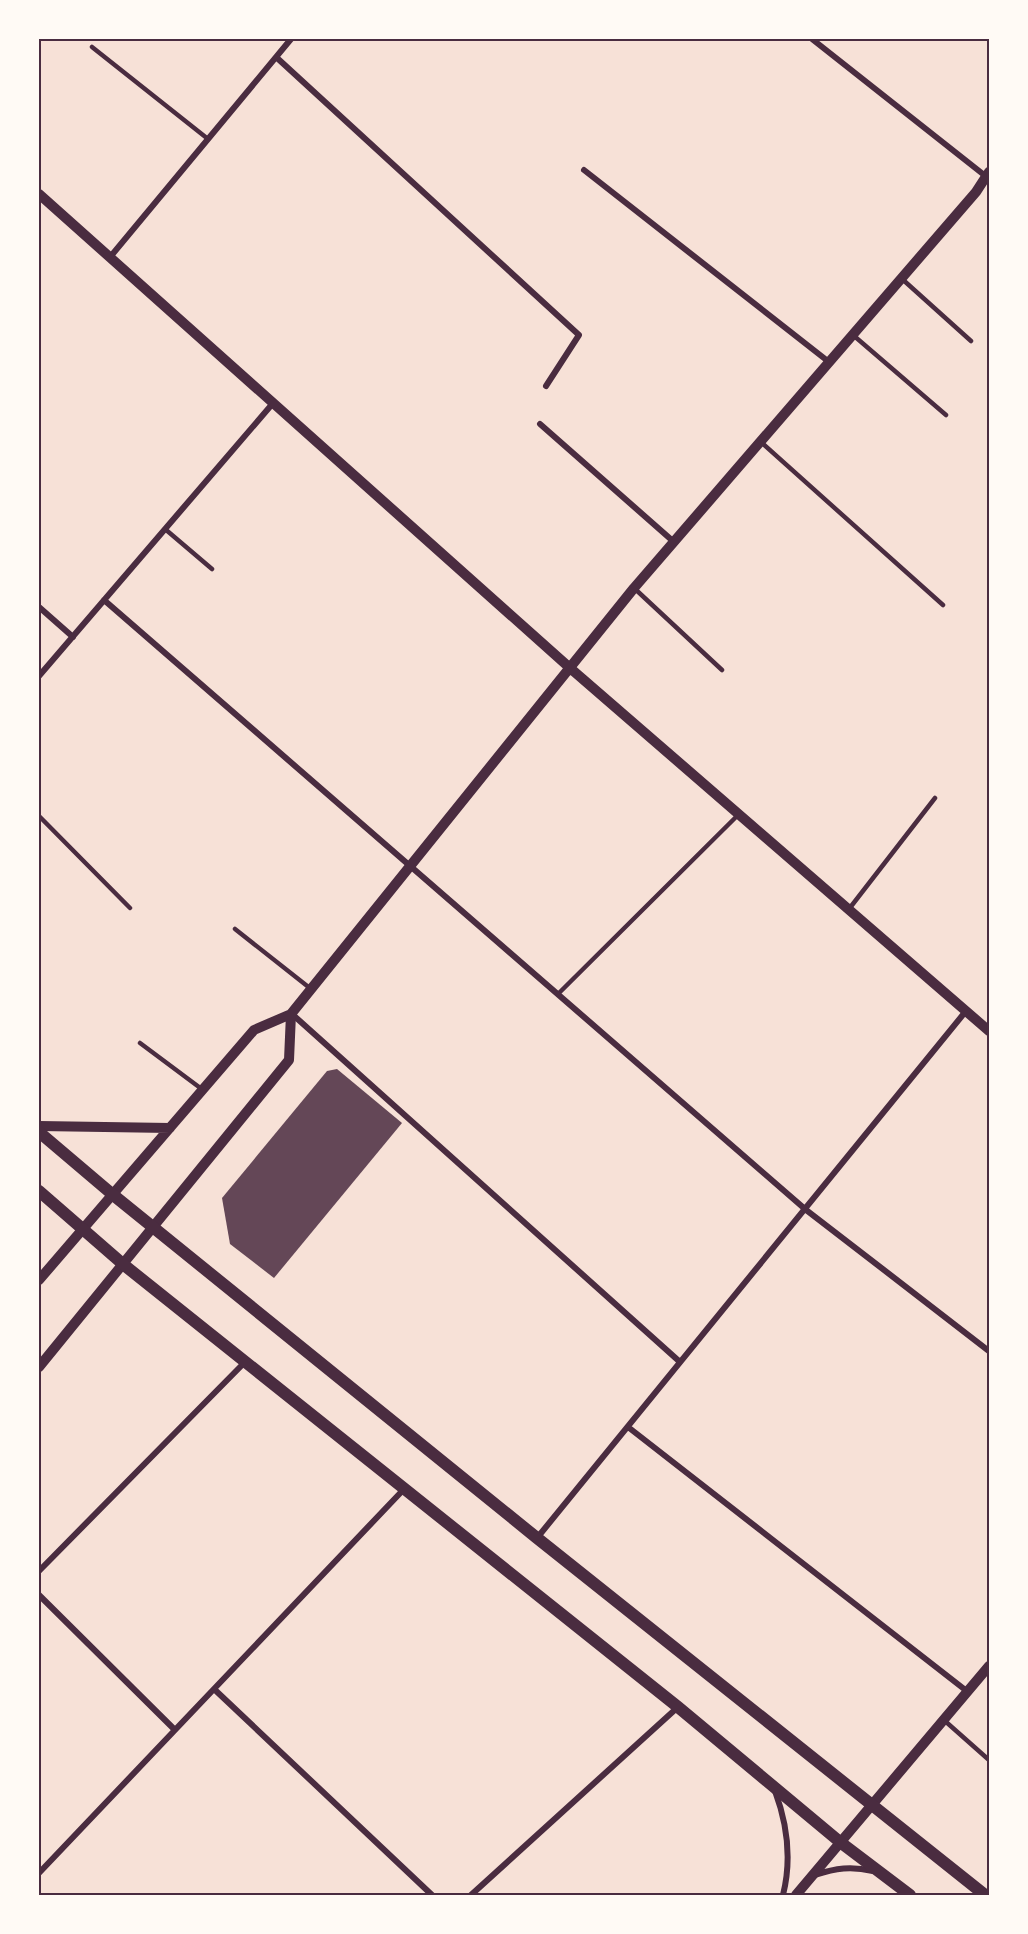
<svg xmlns="http://www.w3.org/2000/svg" width="1028" height="1934" font-family="'Fira Sans Condensed',sans-serif">
<style>
.building{fill:#644757}
.lines{fill:none;stroke-linecap:round;stroke-linejoin:round}
.service{stroke:#4a2c40;stroke-width:4.5}
.minor{stroke:#4a2c40;stroke-width:6}
.tertiary{stroke:#4a2c40;stroke-width:10}
.secondary{stroke:#4a2c40;stroke-width:12}
.neatline{fill:none;stroke:#4a2c40;stroke-width:2}
</style>
<rect width="100%" height="100%" fill="#f7e1d7"/>
<path class="building" d="M337,1069L402,1123L274,1278L230,1244L222,1198L327,1071Z"/>
<g class="lines">
<path class="service" d="M92,47L208,139
M901,278L971,341
M853,335L946,415
M762,443L943,605
M165,529L212,569
M634,588L722,670
M39,816L130,908
M849,909L935,798
M235,929L311,989
M559,993L739,814
M140,1043L203,1090
M945,1721L989,1760"/>
<path class="minor" d="M812,39L988,178
M276,57L579,335L546,386
M584,170L829,362
M111,256L291,39
M540,424L674,542
M104,600L805,1209L989,1351
M39,607L73,637
M39,676L274,402
M292,1014L680,1362
M628,1427L968,1692
M537,1538L966,1011
M39,1571L245,1362
M39,1595L175,1730
M214,1689L432,1895
M775,1791C788,1826 792,1859 783,1895
M39,1873L405,1488
M815,1875C836,1868 851,1866 873,1871
M471,1895L678,1707"/>
<path class="tertiary" d="M39,194L570,668L989,1031
M39,1126L170,1128
M39,1280L254,1030L291,1014L634,588L976,192L989,172
M39,1367L289,1060L291,1014
M796,1895L989,1666"/>
<path class="secondary" d="M39,1132L112,1194L537,1538L985,1895
M39,1191L124,1265L678,1707L840,1842L910,1895"/>
</g>
<rect width="1028" height="1934" fill="none" stroke="#fffaf5" stroke-width="81"/>
<rect x="40" y="40" width="948" height="1854" class="neatline"/>
</svg>
